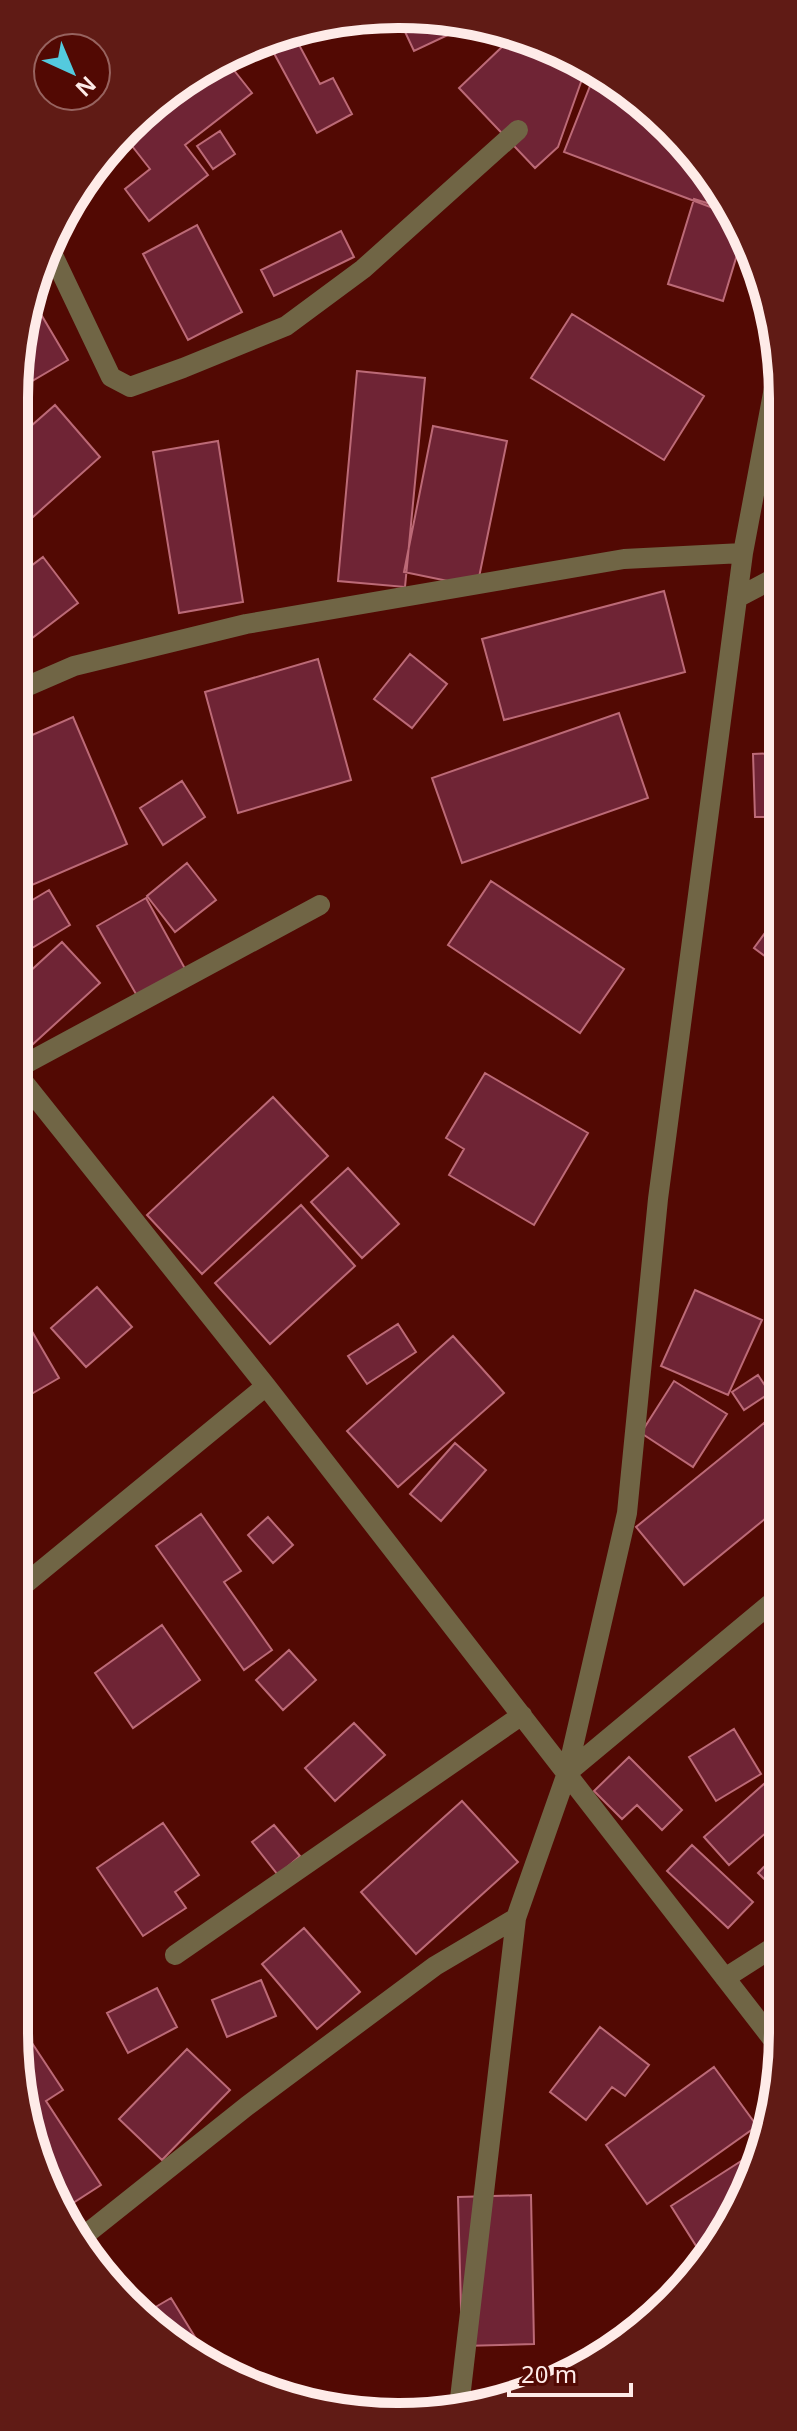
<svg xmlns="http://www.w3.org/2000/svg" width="797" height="2431" font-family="'Noto Sans',sans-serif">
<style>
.building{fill:#6f2435;stroke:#bc6a77;stroke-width:2}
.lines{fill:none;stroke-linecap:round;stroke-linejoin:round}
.street{stroke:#706545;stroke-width:20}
.rim{fill:none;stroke:#feebe8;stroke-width:10}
</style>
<rect width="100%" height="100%" fill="#520903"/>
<path class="building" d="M341,20L298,43L320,84L333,78L352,114L317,133L269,44Z
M400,21L469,25L414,51Z
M503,46L581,74L585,63L601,74L586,68L558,147L535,168L459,88Z
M225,59L252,93L185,145L208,175L149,221L125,189L150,169L125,137L206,66Z
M592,81L624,93L688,145L729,214L564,152Z
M220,131L235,154L213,169L197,146Z
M694,199L727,209L743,235L723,301L668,284Z
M694,199L727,209L743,235L723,301L668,284Z
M197,225L242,312L188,340L143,254Z
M341,231L354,257L274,296L261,270Z
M29,294L68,360L15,391L27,299Z
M572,314L704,396L664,460L531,378Z
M572,314L704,396L664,460L531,378Z
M357,371L425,378L405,587L338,581Z
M55,405L100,457L14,534V441Z
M780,415V529H776L773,416Z
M780,415V529H776L773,416Z
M433,426L507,441L477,587L404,572Z
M433,426L507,441L477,587L404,572Z
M218,441L243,602L179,613L153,452Z
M43,557L78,603L14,652V560L23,572Z
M664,591L685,672L504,720L482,639Z
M664,591L685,672L504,720L482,639Z
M780,617V706H779L770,618Z
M780,617V706H779L770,618Z
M410,654L447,684L412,728L374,699Z
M410,654L447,684L412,728L374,699Z
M318,659L351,780L238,813L205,692Z
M318,659L351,780L238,813L205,692Z
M619,713L648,798L462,863L432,778Z
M619,713L648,798L462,863L432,778Z
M73,717L127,844L32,885L14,843V835L29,828L14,793V743Z
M781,753V817H755L753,754Z
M781,753V817H755L753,754Z
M182,781L205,817L163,845L140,808Z
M182,781L205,817L163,845L140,808Z
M187,863L216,900L175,932L147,896Z
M187,863L216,900L175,932L147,896Z
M491,881L624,969L580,1033L448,945Z
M491,881L624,969L580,1033L448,945Z
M49,890L70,925L14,959V911Z
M49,890L70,925L14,959V911Z
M146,898L188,974L140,1001L97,926Z
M146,898L188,974L140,1001L97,926Z
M778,915L781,917V968L754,948Z
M778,915L781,917V968L754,948Z
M62,942L100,983L21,1055L14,1047V986Z
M62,942L100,983L21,1055L14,1047V986Z
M485,1073L588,1133L534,1225L449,1175L464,1149L446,1138Z
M485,1073L588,1133L534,1225L449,1175L464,1149L446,1138Z
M273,1097L328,1156L202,1274L147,1215Z
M273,1097L328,1156L202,1274L147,1215Z
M348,1168L399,1224L362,1258L311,1202Z
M348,1168L399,1224L362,1258L311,1202Z
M301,1205L355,1266L270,1344L215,1283Z
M301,1205L355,1266L270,1344L215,1283Z
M97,1287L132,1327L86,1367L51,1328Z
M97,1287L132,1327L86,1367L51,1328Z
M695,1290L762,1320L728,1395L661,1366Z
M398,1324L416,1352L367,1384L348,1356Z
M398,1324L416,1352L367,1384L348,1356Z
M30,1328L59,1378L14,1404V1338Z
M30,1328L59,1378L14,1404V1338Z
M453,1336L504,1393L398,1487L347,1431Z
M453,1336L504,1393L398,1487L347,1431Z
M758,1375L770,1393L744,1410L732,1392Z
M674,1381L727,1414L693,1467L641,1433Z
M764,1423L782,1445V1505L684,1585L636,1527Z
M455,1443L486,1470L441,1521L410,1494Z
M455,1443L486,1470L441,1521L410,1494Z
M201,1514L241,1571L224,1582L272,1650L244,1670L156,1546Z
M201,1514L241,1571L224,1582L272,1650L244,1670L156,1546Z
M268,1517L293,1545L273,1563L248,1535Z
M268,1517L293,1545L273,1563L248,1535Z
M162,1625L200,1680L133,1728L95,1673Z
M162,1625L200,1680L133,1728L95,1673Z
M289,1650L316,1680L283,1710L256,1680Z
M354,1723L385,1755L335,1801L305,1768Z
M734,1729L761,1774L716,1801L689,1757Z
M629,1757L682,1810L662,1830L637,1805L622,1819L594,1791Z
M782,1768L783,1818L729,1865L704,1837Z
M462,1801L518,1862L416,1954L361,1892Z
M163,1823L199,1875L175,1892L186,1908L143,1936L97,1868Z
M274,1825L300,1856L278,1875L252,1842Z
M692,1845L753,1902L728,1928L667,1871Z
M783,1847V1897L758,1873Z
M304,1928L360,1992L317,2029L262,1964Z
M261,1980L276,2016L227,2037L212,2000Z
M157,1988L177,2027L128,2053L107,2013Z
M600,2027L649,2065L625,2096L612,2087L586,2120L550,2092Z
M32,2043L63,2090L46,2101L101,2185L62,2210L43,2179L18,2052Z
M187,2049L230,2090L162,2160L119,2119Z
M714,2067L757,2126L647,2204L606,2145Z
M763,2147L718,2246L705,2260L671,2206Z
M531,2195L534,2344L462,2346L458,2197Z
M171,2298L203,2350L197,2353L150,2317L147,2312Z"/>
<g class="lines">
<path class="street" d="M51,251L111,377L130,387L183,368L286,326L363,269L518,130
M737,598L780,575
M14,692L74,666L246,624L624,559L743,553
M320,905L14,1070L266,1386L781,2050
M14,1593L266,1386
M567,1773L782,1594
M175,1955L522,1715
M725,1978L783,1941
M80,2239L247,2106L435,1966L516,1918
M459,2407L516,1918L567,1773L627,1513L658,1199L743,553L780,356"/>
</g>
<path d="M0 0H797V2431H0ZM398 28H399A370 370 0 0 1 769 398V2033A370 370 0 0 1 399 2403H398A370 370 0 0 1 28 2033V398A370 370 0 0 1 398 28Z" fill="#601b15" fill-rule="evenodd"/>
<path class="rim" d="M398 28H399A370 370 0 0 1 769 398V2033A370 370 0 0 1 399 2403H398A370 370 0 0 1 28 2033V398A370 370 0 0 1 398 28Z"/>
<g transform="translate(72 72) rotate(136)"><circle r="38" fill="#520903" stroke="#97635f" stroke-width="2"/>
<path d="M0-6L14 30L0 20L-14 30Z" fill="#54cade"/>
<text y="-12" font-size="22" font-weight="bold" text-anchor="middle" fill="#feebe8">N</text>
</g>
<path d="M509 2383v12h122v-12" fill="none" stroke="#feebe8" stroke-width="4"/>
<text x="521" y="2383" font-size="24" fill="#feebe8" stroke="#520903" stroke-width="6" paint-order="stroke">20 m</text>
</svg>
